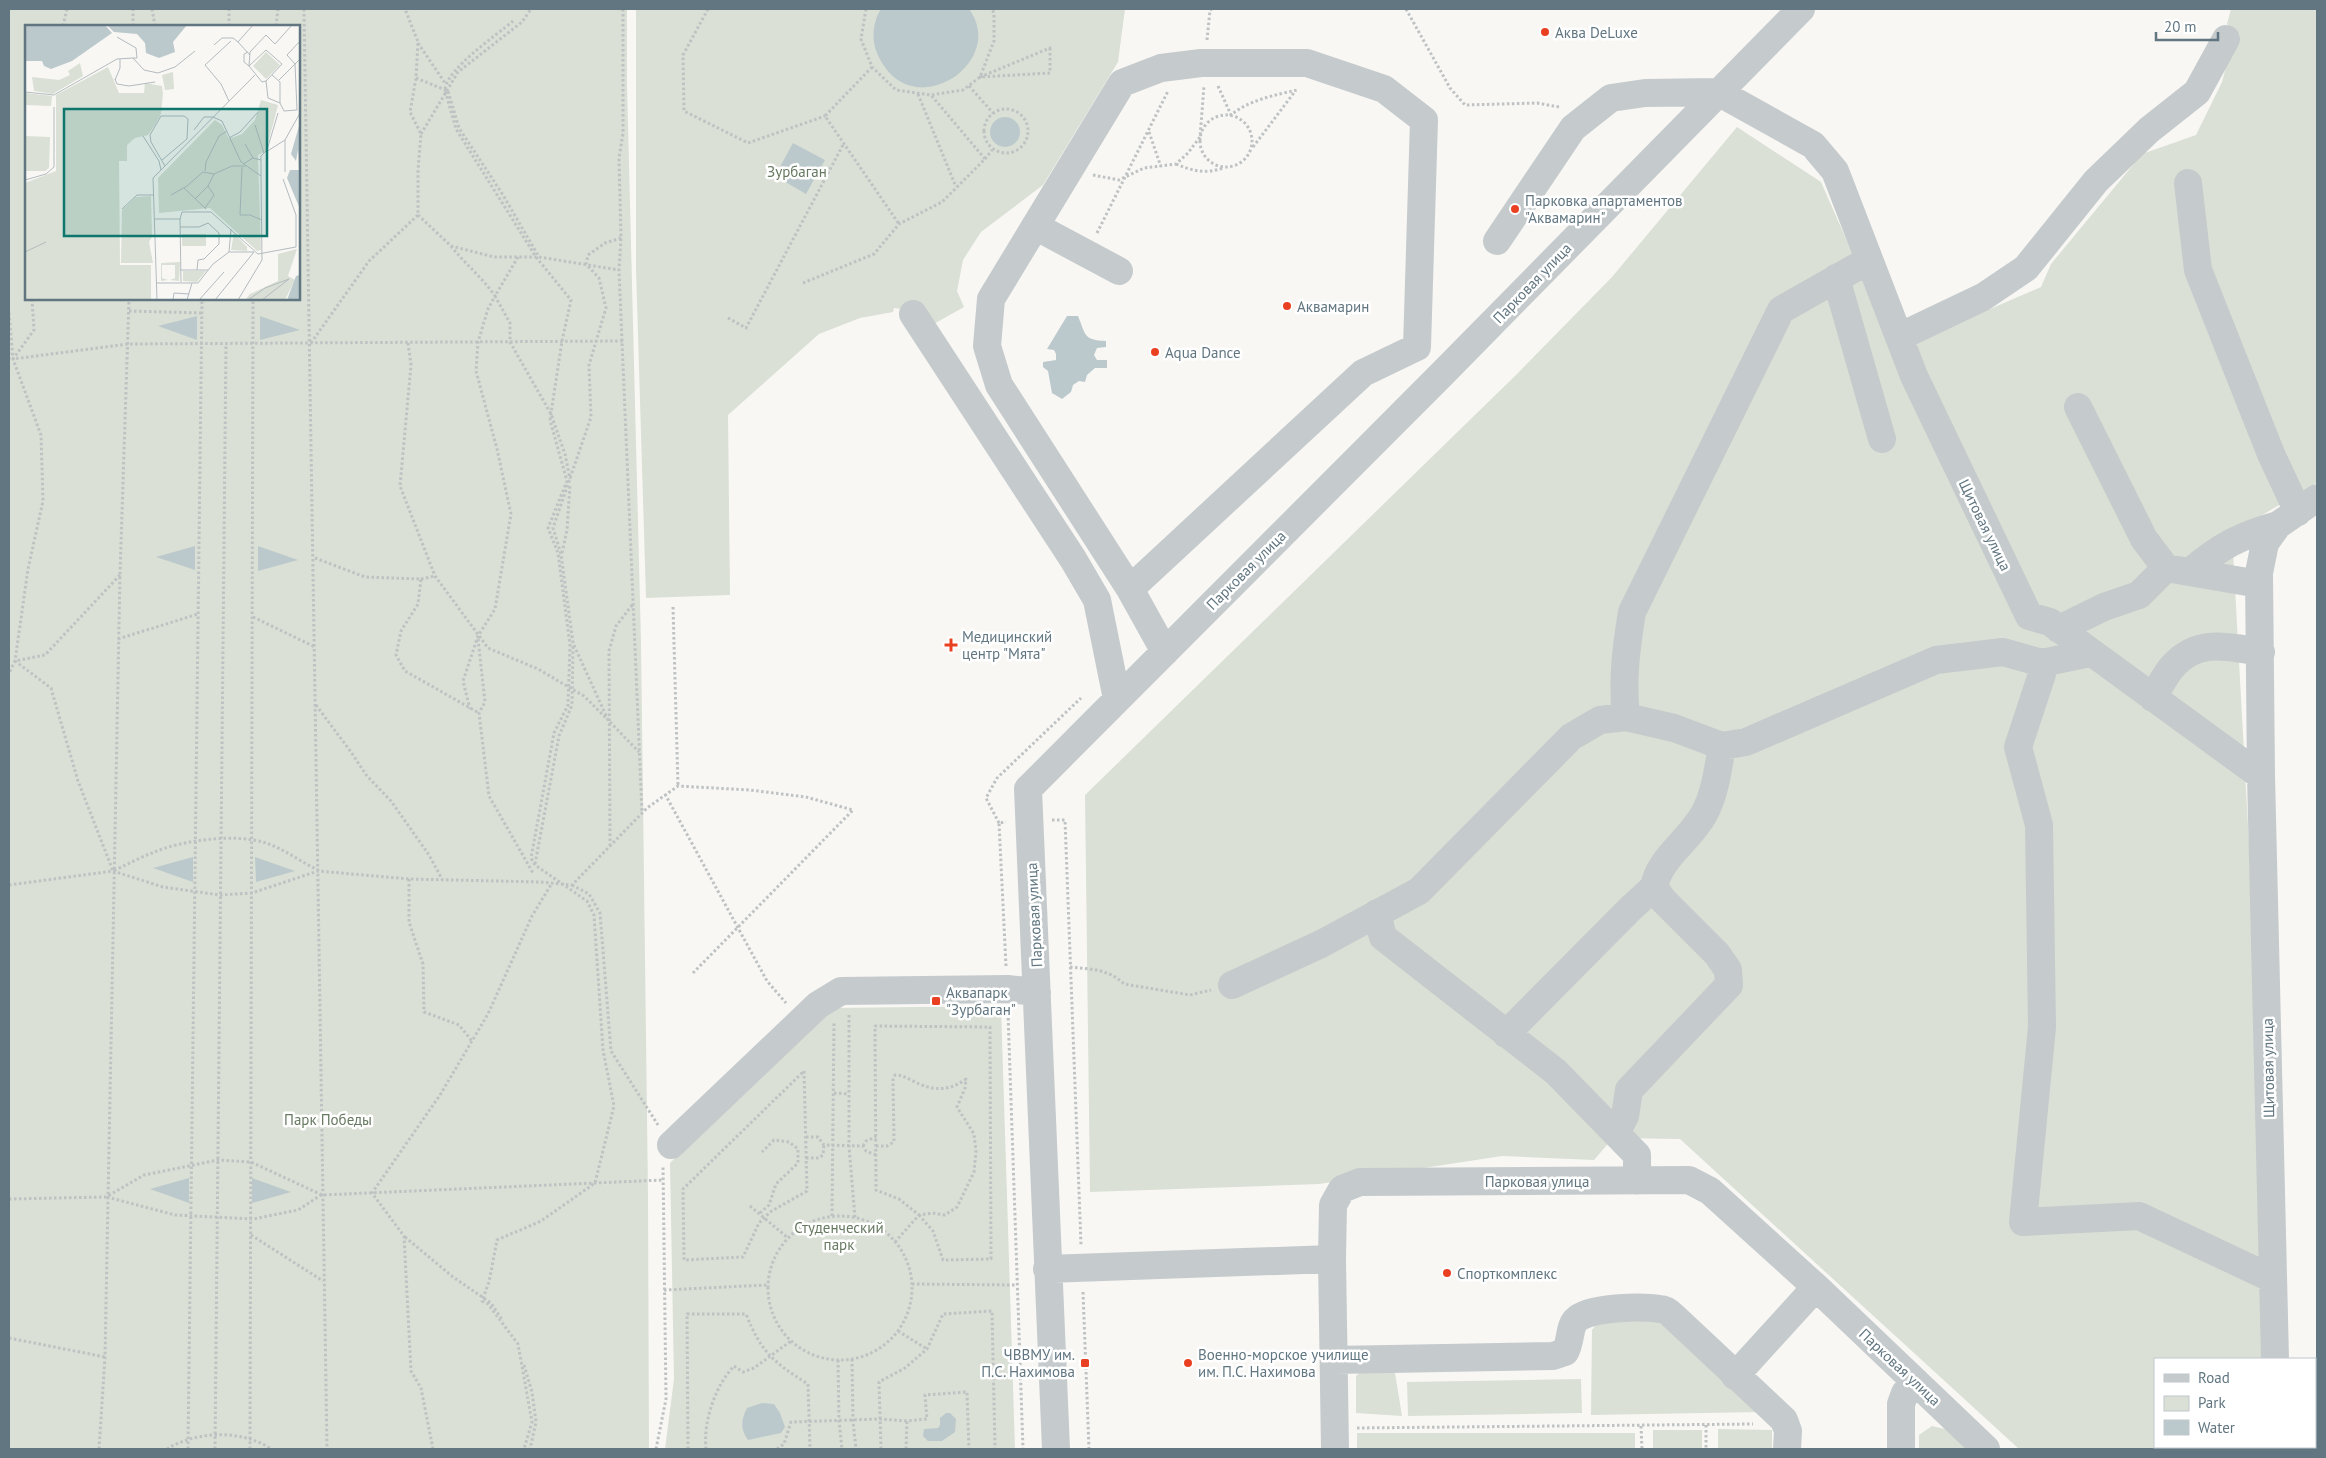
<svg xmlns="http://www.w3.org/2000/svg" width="2326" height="1458" font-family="'PT Sans',sans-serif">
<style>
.green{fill:#dae0d5;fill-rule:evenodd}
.water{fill:#bcc9cc}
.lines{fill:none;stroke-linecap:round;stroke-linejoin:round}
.path{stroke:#bec2c3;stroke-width:3;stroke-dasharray:2.5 2.5;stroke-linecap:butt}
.minor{stroke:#c5cacc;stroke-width:28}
.poi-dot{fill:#ea4022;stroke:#fff;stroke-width:2}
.labels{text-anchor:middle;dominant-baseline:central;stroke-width:5;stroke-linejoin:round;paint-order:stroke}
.poi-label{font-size:15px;fill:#617681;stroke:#fff;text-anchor:start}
.park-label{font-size:15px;fill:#677961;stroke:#fff}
.street-label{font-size:15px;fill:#617681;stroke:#fff}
.inset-road{fill:none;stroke:#b3bbbf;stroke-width:1}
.view{fill:#0f766e;fill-opacity:0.15;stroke:#0f766e;stroke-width:2.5}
.inset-edge{fill:none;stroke:#617681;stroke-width:2.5}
</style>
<rect width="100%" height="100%" fill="#f8f7f4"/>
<path class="green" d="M9,9H627V84L641,642L648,1195L649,1449H9ZM26,26H299V299H26Z
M636,9H1125L1118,62L1043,185L981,232L963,260L957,291L964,307L932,325L923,312L894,308L893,312L860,318L819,334L728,415L730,595L646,598L636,269Z
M2231,9H2317V477L2316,483L2232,533L2249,844L2265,1359H2155V1447H2266V1449H2019L1680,1139L1613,1138L1594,1160L1502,1156L1319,1184L1090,1192L1085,795L1518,373L1612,277L1737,127L1821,182L1895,350L2041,287L2051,264L2142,154L2196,135L2222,82L2229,55L2240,35L2227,24Z
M1001,1006L1015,1449H665L674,1379L670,1163L832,1008Z
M1664,1319L1761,1412L1591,1415L1592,1330L1600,1320Z
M1390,1369L1395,1373L1402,1416L1356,1413V1376L1363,1370Z
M1581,1379L1582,1413L1408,1416L1407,1382Z
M1932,1426L1949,1430L1968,1449H1919V1435Z
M1718,1429L1772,1430V1449H1718Z
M1653,1430H1702V1449H1653Z
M1357,1433H1635V1449H1357Z"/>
<path class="water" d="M881,9H969C1009,63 909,129 877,53C871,40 873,21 881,9Z
M990 132a15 15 0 1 1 30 0a15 15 0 1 1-30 0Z
M793,143L825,160L806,194L775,176Z
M197,316V340L158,326Z
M260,316L300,330L260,340Z
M1067,316H1078C1086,335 1083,340 1106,341V347L1097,348L1094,355L1097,360H1107V368H1095L1087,375L1085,382L1079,381L1073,385L1071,392L1062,399L1052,393L1048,371L1043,367V362L1056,360V354L1054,350L1047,349Z
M195,546V570L156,557Z
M258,546L298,560L258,571Z
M193,857V882L153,868Z
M255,857L295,871L256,882Z
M189,1178V1203L150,1189Z
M252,1178L291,1192L252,1203Z
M762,1403L774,1404L780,1413L785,1427L781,1433L748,1440C740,1429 741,1420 747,1408Z
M946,1413H950L956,1419L955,1432L942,1441H928L923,1436L924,1429L938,1428L940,1425V1418Z"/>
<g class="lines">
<path class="path" d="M152,9L155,26
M304,9L327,1449
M623,9V133L619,158L621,238L619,270L642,813
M708,9L683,55L684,111L748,143L825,116
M866,9L861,39L872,67L896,90L931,95L963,90L980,77L994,41V13L992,9
M1406,9L1450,88L1465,105L1537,103L1559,107
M513,21C497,35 446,69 445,90L456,129L536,257L571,300L562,341L550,420L567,481L548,528L558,553L570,645L568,705L554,733L531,858L535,865L587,901L594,915L603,1050L614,1106L595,1183L541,1221L497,1240L489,1282L482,1301L488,1304L518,1344L532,1422L524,1449
M63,26L67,9
M133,26V9
M229,26V9
M276,26L278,9
M1207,40L1210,10L1212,9
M418,43L445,83
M1050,48V73L980,77Z
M872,67L825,116L899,224
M416,78L448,91L459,128L503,195L539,257L619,270
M969,86L993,113
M1218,86L1231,115C1249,100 1275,95 1297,90
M918,94L956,187
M984 131a22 22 0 1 1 44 0a22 22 0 1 1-44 0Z
M1200 141a26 26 0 1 1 52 0a26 26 0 1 1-52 0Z
M1149,132L1161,167
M421,134L458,72L522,22L531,9
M1253,147L1296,90
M985,159L992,150
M1176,164C1192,171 1206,174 1223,168
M1093,175L1119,180L1144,168L1176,164L1188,153L1200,137L1204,86
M418,215L451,246L494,257H536
M1097,233L1168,91
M621,238L605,243L588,255L586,264L599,278L606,308L589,365L591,417L553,528L561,554L573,643L608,720L639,752
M451,246C465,264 482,277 495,296L488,309L478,342L476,371L497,449L511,514L495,609L478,636L463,681L470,709
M518,257L495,296L510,323V342L551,414L565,454L570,479
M803,283L874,254L899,224L942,202L985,159L931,95
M32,299L34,330L13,359L128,344L623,341
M129,311L202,313
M9,313L13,359L41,435L43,501L28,569L15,661L9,673
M728,318L746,328L844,143
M311,343L369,261L418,215V170L421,134L410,112L416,78L418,42L405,9
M408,343L411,365L400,486L435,576L488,648L538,669L584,696L606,718
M9,352V360
M562,553L567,530L570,485
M315,558L365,577L421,579L418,604L401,631L396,655L405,671L479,713
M120,575L45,655L15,661L51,688L78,781L113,871C126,865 139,858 152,853C182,840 235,833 266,843C284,849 301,862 318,870
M421,579L435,576
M673,607L678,786
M253,617L315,647
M118,639L198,614
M478,639L485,702L479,713L489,796L533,873
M316,705L351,752L367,776L391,801L429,855L442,879
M665,794L767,981L786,1003
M1052,820H1065L1081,1245
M999,823L986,798L997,778L1081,698
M610,846L609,651L616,626L633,604
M535,864L559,736L572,705L573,645
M409,879V922L423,964L424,1012L459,1025L472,1041
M9,885L113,871L163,887L220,895L252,893L318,871L409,879L541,882L572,885L647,808L678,786L750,790L806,797L853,810L693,973
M572,885L589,894L600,913L611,1051L658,1125
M1006,966L999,823L1006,822
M1070,967C1090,969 1109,969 1124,984L1190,995L1211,990
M1008,1013L1023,1449
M849,1015V1146L855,1218
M804,1071L807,1191L770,1212L759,1223L743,1257L684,1260L683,1189Z
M834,1093L849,1094
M806,1137H818L824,1145L863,1146L866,1151L876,1155
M863,1146L866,1141L876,1137
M876,1146H887L894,1142L893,1080L895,1075C902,1075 907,1078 913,1081C932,1091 948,1092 966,1079L965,1088L957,1107L974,1134L976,1151L974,1172L957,1207L945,1215L932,1213L920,1215
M806,1158H819L823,1155L824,1145
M107,1197L175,1215L253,1219L298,1210L321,1195
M9,1199L106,1197L144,1175L218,1160L251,1162L322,1195L663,1180
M750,1206L788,1238
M760,1213L769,1205L776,1184L798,1163V1149L789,1142L774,1140L762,1152
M832,1216L834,1022
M768 1288a72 72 0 1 1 144 0a72 72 0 1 1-144 0Z
M251,1235L323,1281
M405,1237L453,1277L491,1303L503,1321
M895,1242L919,1215L899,1199L876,1190L875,1026L990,1027L991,1259L943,1260L933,1231L919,1215
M912,1284L1016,1285
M664,1290L767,1285
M1083,1292L1089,1449
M898,1331L927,1349
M9,1338L105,1357
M852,1359L853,1421L856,1449
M838,1360L839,1421L842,1449
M524,1365L532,1392L536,1422L530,1449
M1706,1425V1449
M1641,1426L1642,1449
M1357,1428L1753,1424
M99,1449L105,1357L120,574L129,299
M167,1449C196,1431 242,1429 271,1449
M188,1449L202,299
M215,1449L226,344
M250,1449L253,299
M433,1449L421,1388L411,1371L404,1236L372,1193L440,1095L488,1014L532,916L552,883
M656,1449L666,1399L663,1166
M688,1449L687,1314H746C761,1352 774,1363 808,1384L810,1449
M706,1449C703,1422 715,1386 734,1366L743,1372L754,1368L791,1341
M777,1449L784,1444L791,1422L880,1419L907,1421L927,1419L925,1395L967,1392L969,1449
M881,1449L879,1382L905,1368L927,1349L943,1314L992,1311L995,1449
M906,1449L907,1421"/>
<path class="minor" d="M2188,183L2198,270L2271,454L2298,512
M1035,226L1119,271
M1497,241L1573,128L1611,98L1645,93L1718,92L1813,145L1835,171L1914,376L2029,616L2050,622L2261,776L2275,1359
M1836,278L1882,439
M913,314L1073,559L1097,600L1117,699
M1899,337L1983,297L2026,268L2096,181L2149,130L2197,92L2226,39
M2078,407L2144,539L2166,568
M2191,571C2222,545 2240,536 2278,525
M1130,589L1363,373L1417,347L1424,120L1384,89L1307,63H1201L1161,68L1122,83L991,299L987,346L999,385L1130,589L1165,652
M2059,629L2104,607L2139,595L2166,568L2259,584
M2042,663V674L2018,747L2039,825L2042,1027L2023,1222L2139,1216L2273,1279
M2153,698C2159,688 2165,674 2174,665C2199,638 2228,647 2261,652
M1626,717C1622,680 1626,649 1632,612L1781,310L1869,260
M2261,776L2259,573L2265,543L2278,525L2317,498
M1377,913L1383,937L1556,1072L1637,1155V1181
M1232,985L1321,944L1419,891L1571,737L1600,720L1626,717L1674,728L1722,746L1746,742L1936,660L2003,652L2042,663L2090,653
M1506,1034L1630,909L1654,887
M1616,1133L1625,1116L1629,1090L1729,985L1728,970L1717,954L1663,900L1654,887C1659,858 1690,840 1704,814C1715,794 1718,769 1722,746
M671,1145L818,1005L841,991L1007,989L1037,992
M1332,1259L1335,1449
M1047,1269L1332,1259L1333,1205L1342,1189L1360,1182L1689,1180L1710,1191L1816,1287L1986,1449
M1334,1360L1553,1356L1565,1352C1571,1342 1569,1327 1576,1320C1588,1307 1642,1306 1660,1309C1665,1309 1669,1312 1673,1316L1784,1420L1788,1431L1787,1449
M1735,1376L1816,1287
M2277,1447V1449
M1056,1449L1028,789L1443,373L1801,9
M1901,1449V1404L1905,1393L1916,1382"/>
</g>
<g class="poi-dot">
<circle cx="1545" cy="32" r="5"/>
<circle cx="1515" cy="209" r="5"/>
<circle cx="1287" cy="306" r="5"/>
<circle cx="1155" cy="352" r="5"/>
<path d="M948.5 637.5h5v5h5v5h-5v5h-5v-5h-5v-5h5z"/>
<rect x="931" y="996" width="10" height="10" rx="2.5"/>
<circle cx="1447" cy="1273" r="5"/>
<rect x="1080" y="1358" width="10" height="10" rx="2.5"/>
<circle cx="1188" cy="1363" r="5"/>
</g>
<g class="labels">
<g class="poi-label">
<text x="1555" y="32">Аква DeLuxe</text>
<text x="1525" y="200">Парковка апартаментов<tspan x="1525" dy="17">"Аквамарин"</tspan></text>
<text x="1297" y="306">Аквамарин</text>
<text x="1165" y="352">Aqua Dance</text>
<text x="962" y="636">Медицинский<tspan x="962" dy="17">центр "Мята"</tspan></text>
<text x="946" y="992">Аквапарк<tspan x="946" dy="17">"Зурбаган"</tspan></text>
<text x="1457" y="1273">Спорткомплекс</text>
<text x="1075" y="1354" text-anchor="end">ЧВВМУ им.<tspan x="1075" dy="17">П.С. Нахимова</tspan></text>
<text x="1198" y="1354">Военно-морское училище<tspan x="1198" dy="17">им. П.С. Нахимова</tspan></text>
</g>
<g class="park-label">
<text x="797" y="171">Зурбаган</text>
<text x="328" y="1119">Парк Победы</text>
<text x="839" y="1227">Студенческий<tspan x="839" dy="17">парк</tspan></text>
</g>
<g class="street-label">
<text transform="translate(1532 283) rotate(-46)">Парковая улица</text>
<text transform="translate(1985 525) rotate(64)">Щитовая улица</text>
<text transform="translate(1246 570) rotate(-45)">Парковая улица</text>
<text transform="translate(1034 915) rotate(-93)">Парковая улица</text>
<text transform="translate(2268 1068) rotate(-91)">Щитовая улица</text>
<text x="1537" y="1181">Парковая улица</text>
<text transform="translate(1900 1367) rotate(43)">Парковая улица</text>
</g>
</g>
<g transform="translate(25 25)">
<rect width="275" height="275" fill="#f8f7f4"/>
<path d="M241,27L255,40L241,54L228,41ZM55,38L58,51L28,69L9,66L7,52L34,55L45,50L43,46ZM83,42L94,68H119L120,58L137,61L138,69L136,89L130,100L123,110L110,113L102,120V136H94L95,240H126V275H0V158L31,146V70ZM148,47L149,64L140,65L137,50ZM0,68L27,71L26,81L0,80ZM236,75L253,80L241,126L233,130L236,225L232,226L185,183L134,188L133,153L190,95L197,100L204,114L217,109L230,95ZM0,111L25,112L24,143L20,146H0ZM126,171L127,212L124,217L128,238H96L97,185L111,172ZM209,208L222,222V226L206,225ZM157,209H181V221H157ZM272,224L263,251L270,255L260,275H220L225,269L253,256V229ZM155,237L154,256L145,255L150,253V240H137V253L143,255L136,256V238ZM158,246H181L172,257L158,256Z" fill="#dae0d5"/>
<path d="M0,0H80L87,8L47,36L26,44L19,41L17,36H0ZM82,0H162L148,17L150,27L134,33L121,28L120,18L112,9L89,7ZM274,101L275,102V184L262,153L265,145H274L273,125L271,136L266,129ZM275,250V275H262L271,251Z" fill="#bcc9cc"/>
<path class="inset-road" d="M92,12L111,23L112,33H108M189,20L197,13H208L213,17M241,25L257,39L241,56L237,57L224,41ZM223,27L219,29V37L224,41M225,30L213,17L228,0M108,33L119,45L133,48L150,42L170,26M224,41L225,27L241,10L250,19L267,0M90,54L92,59L104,61L130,57M90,55L95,43V34M254,55L275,34M241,56L243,73L255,78V57L247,50M0,67L29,70M29,70L92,34L108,33M204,76L196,59L180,40L206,16M255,78L259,86L272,85L270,39L262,30L275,16M230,100L239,128M169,105L179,92H188L197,96L216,137L236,151L237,235L213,275M118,111L134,136L136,145M204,113L215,107L233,87M260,115V147M220,119L228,133M241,127L260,115L275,88M137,135L162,114L163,94L159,91H136L125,110L126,117L140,141M218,139L228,133L236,135M217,142L215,190H225L237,195M180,146L181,137L194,111L202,106M236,151V131L242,125L253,88M0,155L21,149L29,142V82M159,163L181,184M146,170L162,161L178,147L189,149L207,141H221M170,174L183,161M180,183L189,170L183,161L189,149M97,184L112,170H129M130,194H155L157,187H186L233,229L271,222V190L258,154M155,194L156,257M155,202H174L183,198L194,208V219L179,234L173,235L172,245M0,227L21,217M204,227L206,204M155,245H183M131,258H173L188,239L204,227H229L190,275M132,275L128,153L230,50M148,275L149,268L164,269M162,275L167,258M174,275L199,247M223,275L240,263L264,254L237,275"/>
<path class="view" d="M39,84H242V211H39Z"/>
<rect width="275" height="275" class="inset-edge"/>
</g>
<rect width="2326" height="1458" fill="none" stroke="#617681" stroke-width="20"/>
<rect x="2154" y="1358" width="162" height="90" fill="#ffffff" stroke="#c0c8cd"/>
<rect x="2164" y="1374" width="25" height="8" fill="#c5cacc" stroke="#c0c8cd"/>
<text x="2198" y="1383" font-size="15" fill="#617681">Road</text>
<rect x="2164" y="1396" width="25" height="15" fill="#dae0d5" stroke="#c0c8cd"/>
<text x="2198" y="1408" font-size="15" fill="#617681">Park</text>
<rect x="2164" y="1420" width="25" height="15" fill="#bcc9cc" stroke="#c0c8cd"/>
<text x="2198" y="1433" font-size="15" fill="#617681">Water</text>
<path d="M2156 32v8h62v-8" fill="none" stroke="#617681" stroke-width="2.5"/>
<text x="2164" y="32" font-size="15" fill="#617681" stroke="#ffffff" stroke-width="4" paint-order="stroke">20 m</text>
</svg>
